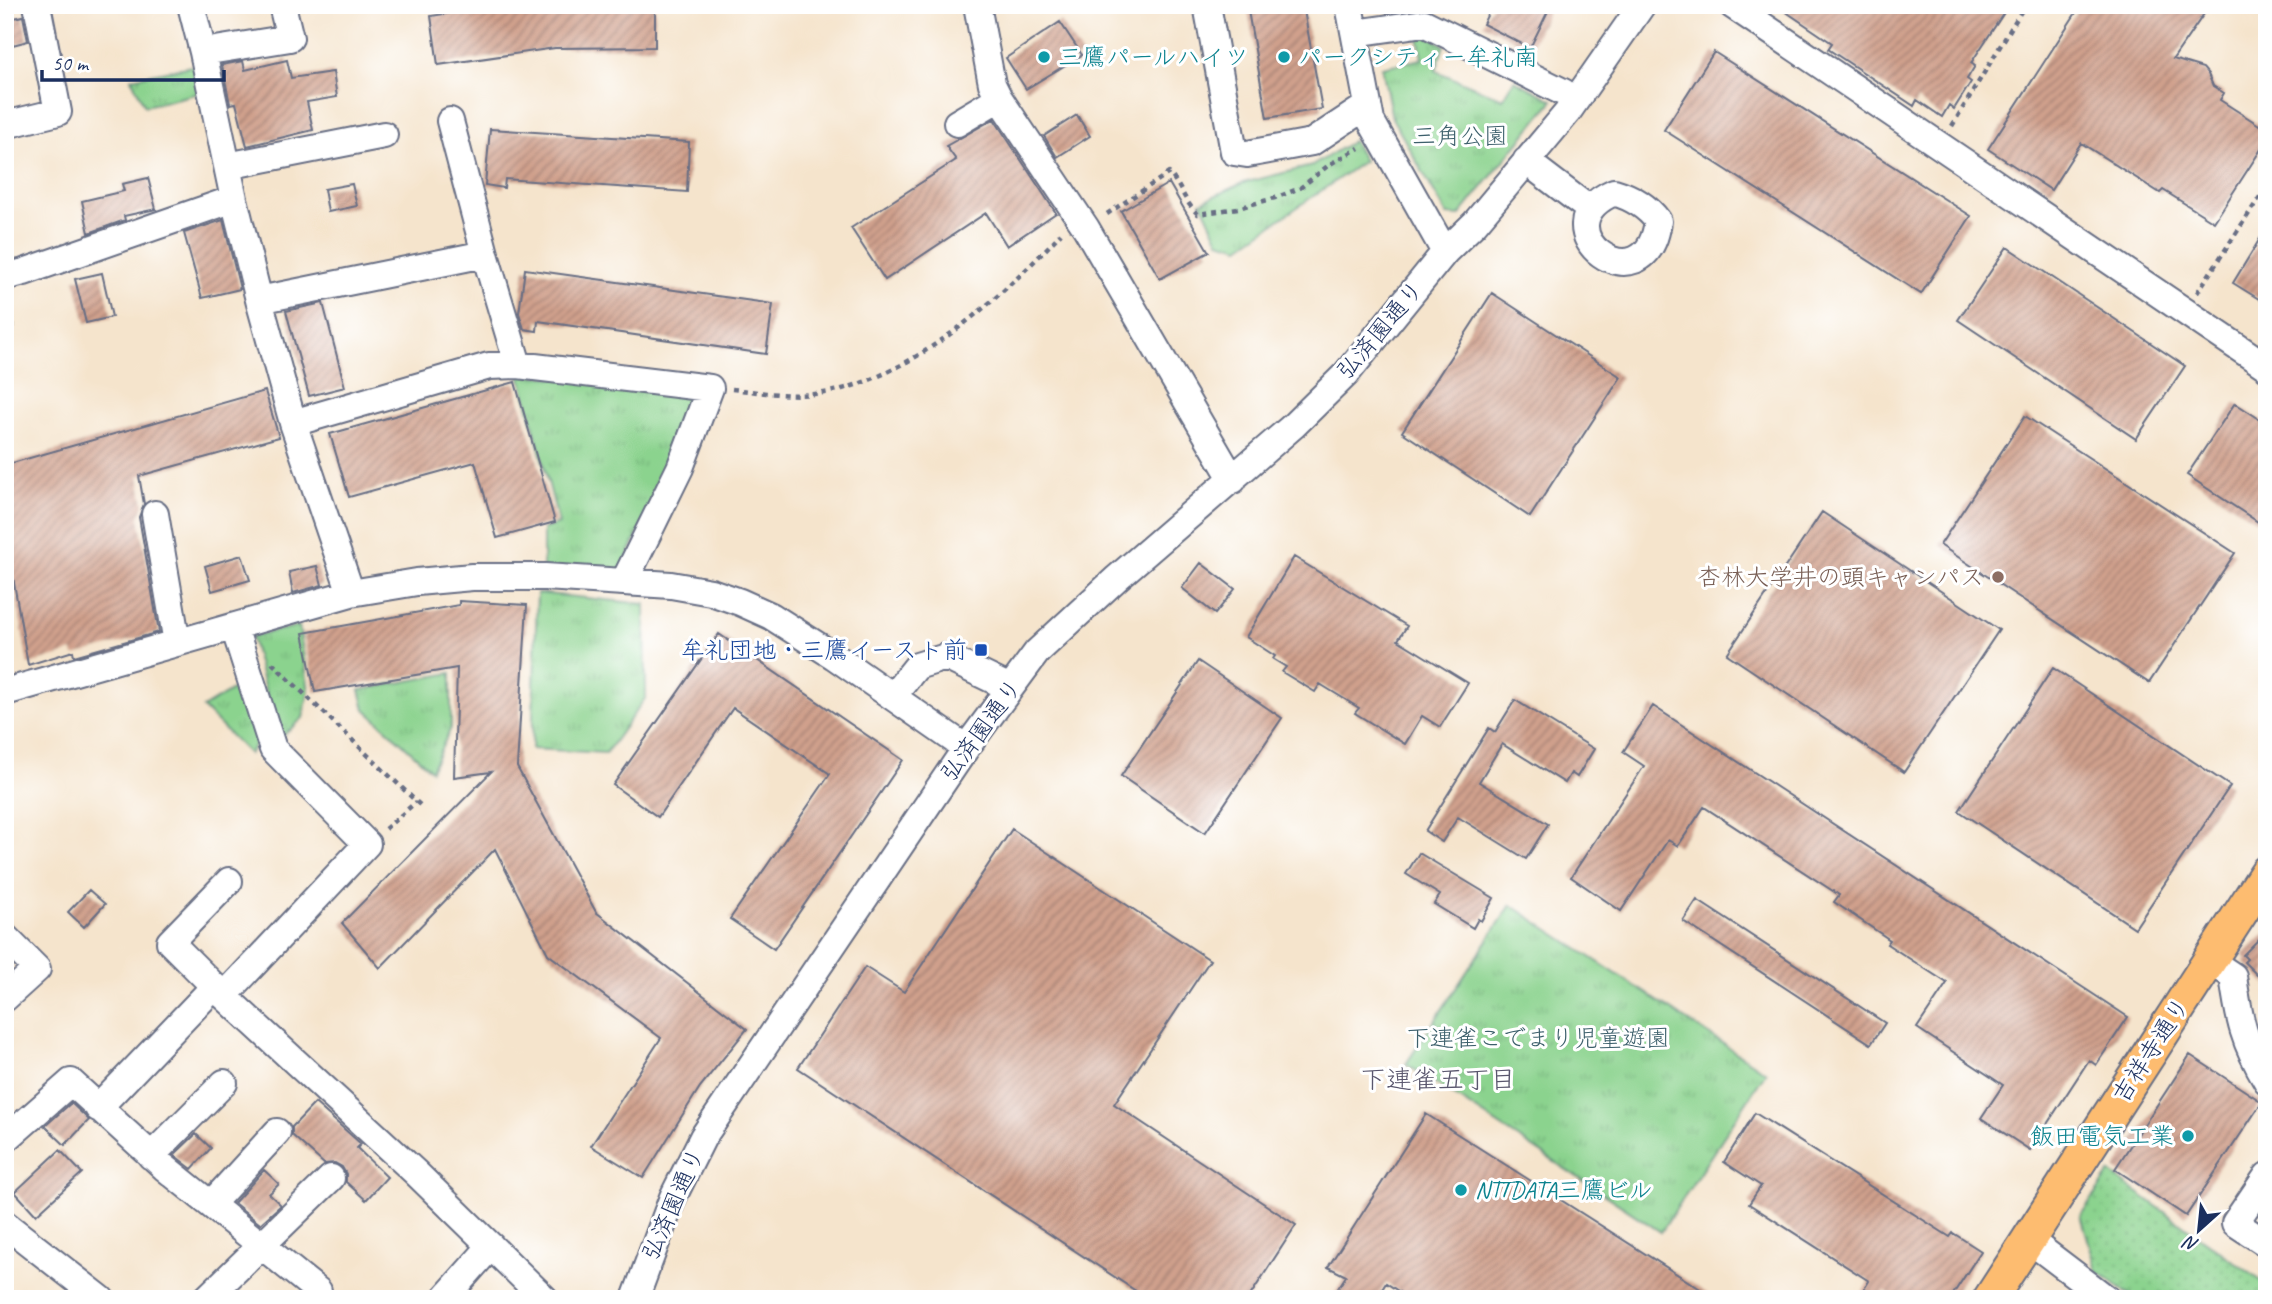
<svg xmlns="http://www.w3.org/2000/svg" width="2272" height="1304" font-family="Caveat,'Klee One',sans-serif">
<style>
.grass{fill:url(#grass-dots);stroke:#538176;stroke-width:2}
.park{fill:url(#park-tufts);stroke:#538176;stroke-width:2}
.building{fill:url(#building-hatch)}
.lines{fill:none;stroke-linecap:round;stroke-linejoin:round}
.minor-casing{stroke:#676e84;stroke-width:30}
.major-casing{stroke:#676e84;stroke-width:37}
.path{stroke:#676e84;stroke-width:4.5;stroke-dasharray:5 5;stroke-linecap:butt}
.minor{stroke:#fff;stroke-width:26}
.major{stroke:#fdbc70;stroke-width:33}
.culture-dot{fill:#0f9aa8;stroke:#fff;stroke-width:2.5}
.education-dot{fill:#8d6e63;stroke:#fff;stroke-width:2.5}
.transit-dot{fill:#1a4fb4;stroke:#fff;stroke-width:2.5}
.labels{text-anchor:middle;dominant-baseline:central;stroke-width:6;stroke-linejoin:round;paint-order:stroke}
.culture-label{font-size:24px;fill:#0d838f;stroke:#fff;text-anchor:start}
.park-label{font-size:24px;fill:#3d606c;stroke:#fff}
.street-label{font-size:24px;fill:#1b2f5e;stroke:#fff}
.education-label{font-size:24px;fill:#785e54;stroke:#fff;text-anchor:end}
.transit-label{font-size:24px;fill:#164399;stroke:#fff;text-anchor:end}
.neighbourhood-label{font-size:26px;fill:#5a576e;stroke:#fff}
</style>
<defs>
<pattern id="grass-dots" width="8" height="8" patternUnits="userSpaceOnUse" patternTransform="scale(1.75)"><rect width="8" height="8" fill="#8bd38e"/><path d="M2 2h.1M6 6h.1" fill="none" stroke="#77b57d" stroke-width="1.8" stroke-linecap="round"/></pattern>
<pattern id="park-tufts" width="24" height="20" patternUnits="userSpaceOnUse" patternTransform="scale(1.75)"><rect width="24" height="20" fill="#8bd38e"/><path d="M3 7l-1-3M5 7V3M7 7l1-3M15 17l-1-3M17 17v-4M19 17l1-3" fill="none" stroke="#77b57d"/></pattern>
<pattern id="building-hatch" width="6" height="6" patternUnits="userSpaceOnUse" patternTransform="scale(1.75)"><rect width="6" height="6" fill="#d0a08c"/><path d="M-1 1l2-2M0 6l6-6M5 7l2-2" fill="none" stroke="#a88376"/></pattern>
</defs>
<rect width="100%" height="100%" fill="#fff"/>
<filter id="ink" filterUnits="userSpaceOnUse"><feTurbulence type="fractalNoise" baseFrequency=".0143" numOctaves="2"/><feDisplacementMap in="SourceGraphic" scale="14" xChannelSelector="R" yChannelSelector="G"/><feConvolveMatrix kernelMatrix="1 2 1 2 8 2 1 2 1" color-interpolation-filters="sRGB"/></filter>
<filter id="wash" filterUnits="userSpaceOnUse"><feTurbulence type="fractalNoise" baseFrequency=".00686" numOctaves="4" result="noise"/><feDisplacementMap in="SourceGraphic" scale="28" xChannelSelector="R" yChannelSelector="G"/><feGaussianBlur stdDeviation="1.57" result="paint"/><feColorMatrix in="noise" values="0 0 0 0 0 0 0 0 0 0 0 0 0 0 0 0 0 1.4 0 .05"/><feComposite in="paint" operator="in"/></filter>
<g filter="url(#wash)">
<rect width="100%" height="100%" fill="#f5e4cc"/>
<path class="grass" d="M2110,1173L2267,1285V1299H2136L2097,1271L2081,1215Z"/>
<path class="park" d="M1424,34L1444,45L1436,71L1503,99L1514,80L1553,100L1459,216L1447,215L1392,118L1382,67L1422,59L1418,35Z
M197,65L204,92L145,106L131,78Z
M1353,141L1364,161L1240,247L1219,241L1201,202L1243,183L1312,166Z
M520,374L702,394L621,571L543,569V529L559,524Z
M537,593L645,604L646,697L606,753L532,749Z
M299,626L309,691L303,718L278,740L251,636Z
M451,673V728L431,770L365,709L360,690Z
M242,684L261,735L249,754L203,708Z
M1511,905L1766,1072L1661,1232L1406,1064Z"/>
<g id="blocks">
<path class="building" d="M501,5H655V47L555,48L438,65L431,16Z
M1247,5H1303L1322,109L1267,118Z
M1492,5H1551L1530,48L1483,24Z
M1776,5H2009L1971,63L1975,66L1967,79L1971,82L1954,109L1949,105L1942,117L1917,100L1914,106L1828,49L1832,43Z
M2081,5H2210L2173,59L2203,68L2208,74L2213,86L2224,93L2220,100L2267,130V140L2214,222L2163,190L2160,193L2081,143L2051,190L1988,149Z
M23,16L28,41L5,47V20Z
M1060,22L1082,55L1026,89L1006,58Z
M1714,52L1971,216L1921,294L1664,130Z
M287,60L291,78L333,72L337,97L307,102L313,130L247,146L236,103L230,104L222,65L243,61L245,70Z
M1077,115L1090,136L1057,157L1044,136Z
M994,119L1056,213L1007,246L986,213L885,280L851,228L956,160L946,146Z
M490,129L689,142L687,192L505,179L504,188L485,185Z
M148,178L156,209L124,216L125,220L89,233L82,201L124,191L122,184Z
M1169,183L1209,252L1160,279L1121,211Z
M352,184L357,206L328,212L324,189Z
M223,220L240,289L202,298L184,233Z
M2267,227V304L2233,283Z
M2007,247L2185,366L2136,439L1958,320Z
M525,269L773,304L766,354L538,321L537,331L524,329L519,313Z
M102,273L112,317L86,323L75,279Z
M1492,293L1621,377L1530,517L1402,432Z
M323,303L345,387L309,396L286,311Z
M515,382L555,522L497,538L475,462L349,497L330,434Z
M265,391L279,437L139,476L144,504L139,517L159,632L74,656L73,651L28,665L5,530V465Z
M2235,403L2267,424V528L2187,475Z
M2025,416L2235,553L2149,683L1940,545Z
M1822,512L1999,630L1904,772L1727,654Z
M242,555L250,580L212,591L205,566Z
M1294,557L1407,626L1398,640L1468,683L1440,727L1422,716L1405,744L1355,713L1359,708L1320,684L1315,692L1282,672L1286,667L1273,659L1275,656L1246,637Z
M1201,563L1235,589L1215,614L1182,588Z
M317,566L322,585L293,593L289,572Z
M459,601L527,605L517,767L596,912L747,1029L700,1087L643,1178L591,1146L661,1038L548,954L495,849L380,968L342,923L491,772L454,777L457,668L315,692L303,633L459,605Z
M719,634L903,760L774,949L730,919L830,774L733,708L658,817L613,785Z
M1198,661L1282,718L1205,833L1121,776Z
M2053,668L2230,786L2135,928L1959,811Z
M1515,700L1594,749L1577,777L1571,773L1565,783L1502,744L1479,782L1548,824L1526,859L1458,817L1442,842L1425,831L1489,728L1495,732Z
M1653,706L2128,1017L2096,1065L2089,1060L2030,1150L1981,1118L2003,1085L1917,1028L1947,983L1887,944L1890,940L1834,902L1839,895L1704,807L1678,846L1668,840L1621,911L1571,877L1644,766L1623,752Z
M1012,829L1210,960L1114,1104L1296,1225L1248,1299H1148L798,1068L865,967L904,992Z
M1419,853L1494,898L1481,921L1478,919L1473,928L1434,904L1440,895L1406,874Z
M89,890L105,904L84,927L68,912Z
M1697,900L1885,1023L1871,1044L1683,921Z
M2267,931V985L2244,962L2247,959L2243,955Z
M2190,1055L2262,1102L2186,1216L2115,1169Z
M71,1103L89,1120L65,1145L45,1126Z
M315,1103L361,1144L357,1148L387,1177L366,1200L346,1182V1174L342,1167L335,1163L324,1164L292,1135V1127Z
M1755,1113L1950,1237L1953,1233L1981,1251L1950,1299H1898L1885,1291L1880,1299H1858L1869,1281L1749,1204L1761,1186L1724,1162Z
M1426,1114L1716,1299H1410L1386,1283L1376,1299H1331L1346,1276L1328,1267Z
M196,1134L211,1148L192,1169L174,1155Z
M60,1150L82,1173L36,1215L15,1192Z
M264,1170L279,1184L269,1194L281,1205L260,1224L234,1203Z"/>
</g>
</g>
<g filter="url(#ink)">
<use href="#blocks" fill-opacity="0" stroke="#676e84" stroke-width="2"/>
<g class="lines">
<g class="minor-casing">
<path id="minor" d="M191,5L203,52L234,199L259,300L293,423L351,593
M977,5L992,84L999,98L1086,228L1233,480
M1207,5L1234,152L1247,154L1312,142L1368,105
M1349,5L1371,121L1445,252
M1732,5L2267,367
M1355,33L1424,23L1563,92
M203,52L290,38L282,5
M450,121L485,254L518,365
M957,123L999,98
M5,125L58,112L37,5
M1526,161L1589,209
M227,166L384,135
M1614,192C1631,197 1647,206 1658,221C1646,312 1533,228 1614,192Z
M5,277L24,272L234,199
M259,300L485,254
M293,423L489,366L518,365L710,388L680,468L624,582
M155,514L177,643
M5,692L351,593L417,582L472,577H545L671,585L711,592L740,602L771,616L834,656L966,748
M893,696L917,666L946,657L1010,688
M229,881L170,942L224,996L415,1172L545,1299
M5,937L37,969L5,998
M2209,960L2233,976C2239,1020 2244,1043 2267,1081
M224,996L367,844L273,749L234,627
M98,1108L214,987
M5,1140L71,1082L164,1167L318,1291
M151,1156L224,1083
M2267,1176L2235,1223L2267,1244
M211,1204L277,1132
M5,1224L101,1299
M2028,1239L2107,1299
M206,1299L331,1178
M444,1299L491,1246
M635,1299L673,1197L703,1137L966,748L1037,652L1117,578L1293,426L1346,374L1445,252L1475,223L1567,113L1642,5"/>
</g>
<g class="major-casing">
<path id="major" d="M1990,1299L2267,872"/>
</g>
<path class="path" d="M1952,126L2025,5
M1107,214L1169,173C1181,186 1185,203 1198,214L1238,208L1275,198L1300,188L1330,164L1359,148
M2197,293L2267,186
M5,357C13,338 14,320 9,300
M732,389C767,393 803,399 838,390C919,371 1006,294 1061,233
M272,663L423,808
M385,829L416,802"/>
<use href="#minor" class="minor"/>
<use href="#major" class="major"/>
</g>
</g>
<g class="culture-dot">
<circle cx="1044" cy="57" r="7"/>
<circle cx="1284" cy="57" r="7"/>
<circle cx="2188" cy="1136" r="7"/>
<circle cx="1461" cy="1190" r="7"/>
</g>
<circle class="education-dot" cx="1998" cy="577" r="7"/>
<rect class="transit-dot" x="974" y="643" width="14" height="14" rx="3.5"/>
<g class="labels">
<g class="culture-label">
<text x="1058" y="57">三鷹パールハイツ</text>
<text x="1298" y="57">パークシティー牟礼南</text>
<text x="2174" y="1136" text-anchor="end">飯田電気工業</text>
<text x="1475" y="1190">NTTDATA三鷹ビル</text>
</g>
<g class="park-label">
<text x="1460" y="136">三角公園</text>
<text x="1538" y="1038">下連雀こでまり児童遊園</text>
</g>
<g class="street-label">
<text transform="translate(1380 330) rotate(-50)">弘済園通り</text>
<text transform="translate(981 730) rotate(-54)">弘済園通り</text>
<text transform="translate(2151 1050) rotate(-57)">吉祥寺通り</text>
<text transform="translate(673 1204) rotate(-66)">弘済園通り</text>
</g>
<g class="education-label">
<text x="1984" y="577">杏林大学井の頭キャンパス</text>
</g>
<g class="transit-label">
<text x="967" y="650">牟礼団地・三鷹イースト前</text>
</g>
<g class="neighbourhood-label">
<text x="1438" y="1079">下連雀五丁目</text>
</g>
</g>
<rect width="2272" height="1304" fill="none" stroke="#fff" stroke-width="28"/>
<g transform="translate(2199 1230) rotate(207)" stroke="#ffffff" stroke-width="5" paint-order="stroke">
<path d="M0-5L12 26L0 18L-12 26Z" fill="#1b2f5e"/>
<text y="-10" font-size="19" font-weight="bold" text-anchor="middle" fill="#1b2f5e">N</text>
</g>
<path d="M42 70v10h182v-10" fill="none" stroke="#1b2f5e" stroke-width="3.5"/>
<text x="52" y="70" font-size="21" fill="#1b2f5e" stroke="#ffffff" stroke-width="5" paint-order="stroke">50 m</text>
</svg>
